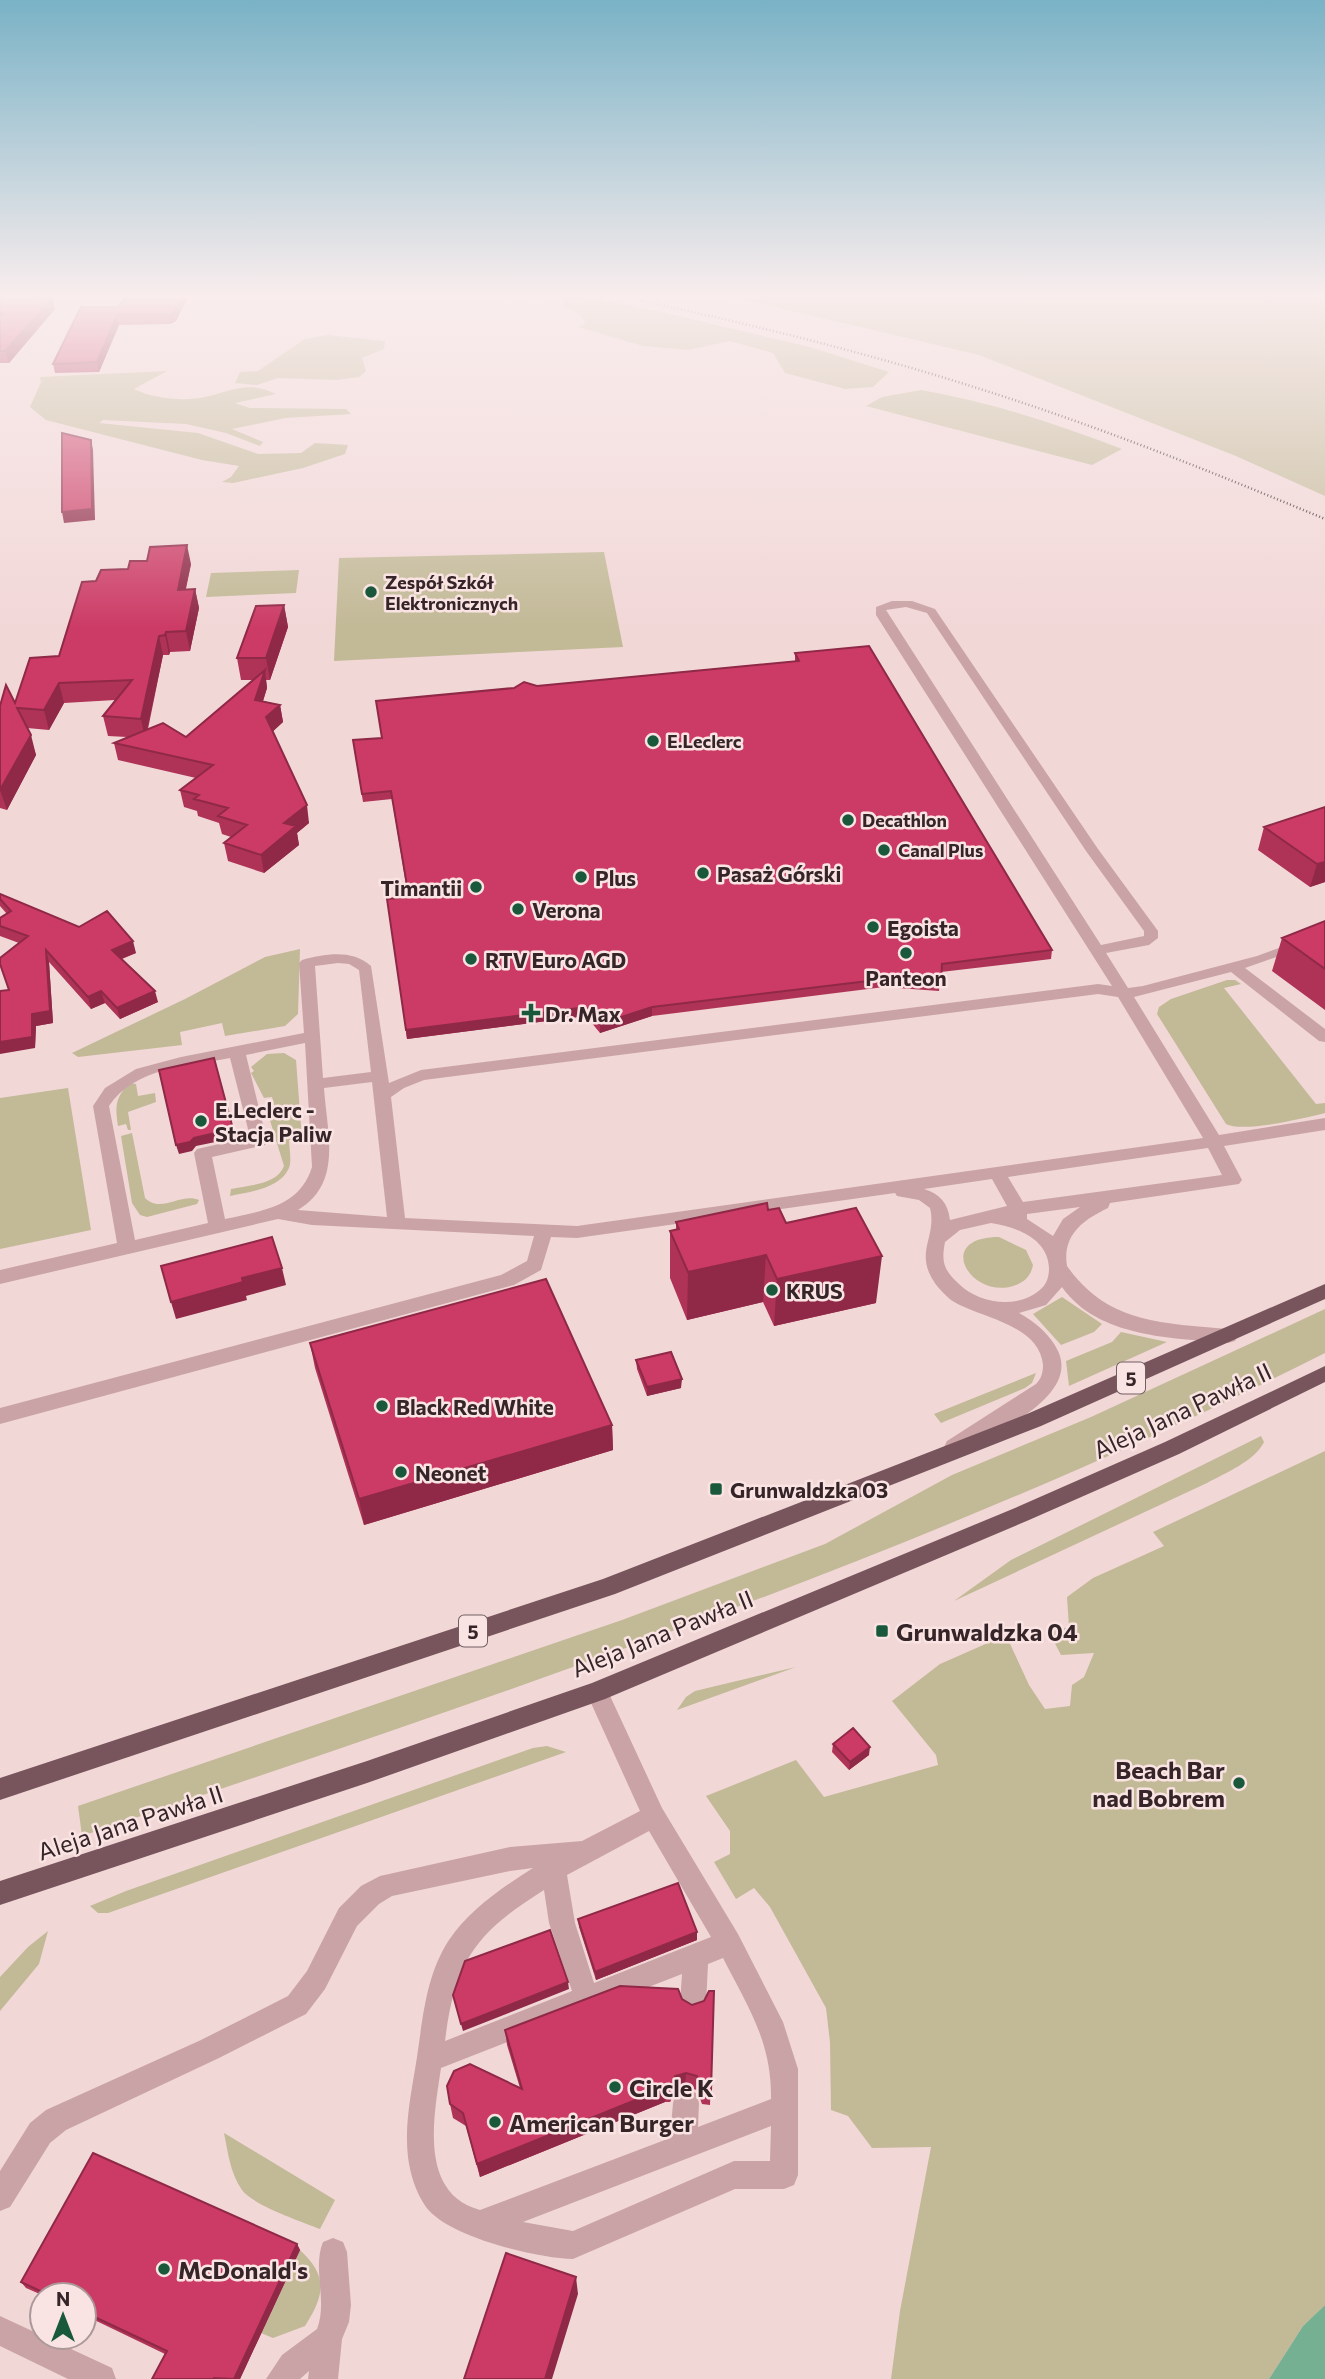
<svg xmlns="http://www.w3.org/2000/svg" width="1325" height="2379" font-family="Commissioner,sans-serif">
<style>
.green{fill:#c2b997}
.water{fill:#75b093}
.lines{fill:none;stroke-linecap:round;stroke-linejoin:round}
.minor{fill:#caa3a6;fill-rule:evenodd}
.major{fill:#78555c;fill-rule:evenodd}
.rail{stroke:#352529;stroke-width:2.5;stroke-dasharray:1 2.5;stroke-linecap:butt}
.wall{fill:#af3357}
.shaded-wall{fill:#8f2947}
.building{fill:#cc3b65;stroke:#8f2947;stroke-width:2}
.poi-dot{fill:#19583b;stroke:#fae4e3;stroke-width:2.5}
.labels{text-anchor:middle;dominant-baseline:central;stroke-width:5;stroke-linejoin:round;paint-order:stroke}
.far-poi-label{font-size:18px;font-weight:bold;fill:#352529;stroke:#fae4e3;text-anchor:start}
.shield{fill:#fae4e3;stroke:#705e61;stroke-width:2}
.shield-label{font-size:19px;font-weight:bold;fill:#352529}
.poi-label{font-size:21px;font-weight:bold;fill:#352529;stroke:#fae4e3;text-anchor:start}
.near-street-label{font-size:24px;fill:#352529;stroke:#fae4e3}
.near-poi-label{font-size:24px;font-weight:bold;fill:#352529;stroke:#fae4e3;text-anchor:start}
</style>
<rect width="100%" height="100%" fill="#f2d7d7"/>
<path class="green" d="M528,295H574L666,313L810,347L889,372L873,387L845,389L785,373L773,353L730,341L688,350L643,346L578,327L586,323L579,313L563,307L565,299L559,295L533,297Z
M724,295H1325V496L1236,456L979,355Z
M328,335L385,341L384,349L362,358L366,371L359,377L336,380L278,378L257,385L235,383L240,372L258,371L305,339Z
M167,371L134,389C152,398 179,401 200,398C229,393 246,379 276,394L235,403L250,408L346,409L351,414L285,418L232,429L263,442L260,446L226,433L186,424L103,420L99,423L198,433L258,454L301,453L315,443L348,445L345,454L303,468L233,483L222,482L231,477L239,466L202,460L46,420L30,407L41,382L40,377Z
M921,390C991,402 1056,424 1122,449L1092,465L866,406L882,397Z
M604,552L623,647L334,661L339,558Z
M299,570L296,593L206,597L211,573Z
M300,949L298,1014L285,1026L225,1036L222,1023L180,1032L182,1045L78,1057L72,1053L185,999L265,957Z
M1227,980H1235L1241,984L1224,988L1316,1104L1325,1103V1113C1305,1118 1243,1133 1226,1124L1157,1014L1159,1007L1171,999Z
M284,1053L296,1060L302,1139L289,1140C289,1148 292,1160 289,1168C280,1189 248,1192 230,1196L231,1189C248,1185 277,1185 284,1166L268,1114L276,1112L272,1097L264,1098L251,1073L254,1071L251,1067L267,1054Z
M130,1083L136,1084L138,1096L155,1093L156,1102L128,1112L131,1130H128L126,1124L118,1126C115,1106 115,1097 130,1083Z
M68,1088L91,1230L0,1249V1098Z
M132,1133L145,1198C161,1214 181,1192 199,1200L197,1204L147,1217L140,1215L132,1203L121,1136Z
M999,1237L1026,1250L1033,1265C1031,1275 1026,1281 1016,1285C972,1302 932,1237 999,1237Z
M1062,1297L1102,1324L1094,1332L1061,1345L1033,1314Z
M1325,1309V1353C928,1554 503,1693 82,1836L78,1806L622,1620L825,1544L952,1475L1091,1417Z
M1121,1332L1167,1342L1069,1386L1066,1361L1112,1342Z
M1036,1373L1032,1383L1025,1388L941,1423L934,1414Z
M1261,1436L1264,1442C1255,1461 1225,1473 1207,1483L954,1601L1011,1560Z
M1325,1451V2305L1303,2326L1269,2379H891L900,2311L931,2147L872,2148L848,2116L831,2110L830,2042L826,2008L770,1907L754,1888L736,1899L714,1862L730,1854V1831L706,1796L796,1760L824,1797L938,1765L936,1755L892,1701L940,1664L1006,1635L1029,1685L1045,1709L1070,1706L1072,1685L1084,1677L1094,1653L1061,1655L1049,1632L1069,1627L1067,1597L1093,1578L1164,1546L1153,1532Z
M796,1667L677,1710L686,1697L695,1691Z
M547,1746L566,1752L108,1913H98L90,1906L126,1891L533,1748Z
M48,1931L39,1964L0,2011V1977L28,1947Z
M224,2133L335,2200L320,2229C301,2221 254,2206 242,2190C230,2173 228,2152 224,2133Z
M300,2250C328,2276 325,2295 305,2326L273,2338L261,2333Z"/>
<path class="water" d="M1325,2305V2379H1269L1303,2326Z"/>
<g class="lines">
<path class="minor" d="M892,601H912L935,609L1098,849L1158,931V938L1149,945L1106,953L1128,988L1143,986L1257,956L1325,931V940L1245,968L1325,1029V1042L1319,1041L1231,972L1134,997L1219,1135L1325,1118V1130L1224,1146L1242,1180L1239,1184L1110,1203L1108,1208C1083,1220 1062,1235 1067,1266C1108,1324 1163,1323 1228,1329L1235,1331L1238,1336L1235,1341L1228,1343C1173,1338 1098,1338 1062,1287L1046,1305L1019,1313C1035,1322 1050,1334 1058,1351C1080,1397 992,1434 961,1453L954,1455L947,1453L944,1447L947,1441L1036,1384C1041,1379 1043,1373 1043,1365C1039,1323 978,1318 951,1300C945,1295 937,1287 933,1280C915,1251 937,1237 930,1208L919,1200L897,1196L895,1193L577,1238L551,1237L541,1270L514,1285L0,1424V1408L501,1275L527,1261L534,1236L312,1225L278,1219L0,1284V1270L117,1243L93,1106L105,1088L136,1069L181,1057L304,1033L299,963L302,960C325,954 352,949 371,966L389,1083L421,1070L1098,984L1112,986L876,615V607ZM906,607L927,613L1086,851L1144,931V936L1101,945L886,610ZM338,963L349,964L359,970L371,1072L323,1078L315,966ZM1098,994L1118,997L1203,1138L577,1226L405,1218L391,1097L404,1088L424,1080ZM305,1043L312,1167C300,1207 261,1211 225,1219L212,1157L265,1145L267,1141L246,1055ZM230,1058L250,1137L197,1149L194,1153L208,1223L135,1240L109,1106C135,1067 189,1066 230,1058ZM372,1082L387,1217L298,1210C343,1183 327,1133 324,1088ZM1208,1148L1222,1175L1023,1202L1008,1177ZM992,1179L1007,1206L950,1220C948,1203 940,1194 924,1189ZM1080,1207L1063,1219L1053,1236L1027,1219V1214ZM991,1223C1016,1227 1048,1238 1049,1268C1049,1276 1047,1283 1042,1288C1020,1310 979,1304 959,1284C944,1270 941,1263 945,1242L960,1230Z
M597,1682L605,1685L662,1808L738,1934L783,2022L798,2069V2175L794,2185L784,2189H735L573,2259C536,2258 448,2237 426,2207C416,2193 410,2174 408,2157C404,2123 412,2090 417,2057C423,2017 426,1975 449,1940C469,1910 503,1887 533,1868L510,1871L392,1896L379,1904L357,1926L325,1989L306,2014L219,2058L66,2130L50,2143L10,2207L0,2211V2171L30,2123L46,2110L201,2040L288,1996L307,1971L339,1908L361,1886L380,1876L510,1847L582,1841L640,1811L586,1692L589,1685ZM649,1831L711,1937L594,1983L575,1923L567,1875ZM544,1890L549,1923L572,1991L445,2041C455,1960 476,1933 544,1890ZM723,1958C748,2007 772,2042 771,2099L698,2127L699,2103L696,2093L686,2090L676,2093L673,2103L670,2138L480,2210C418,2193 434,2116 441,2068L682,1974L680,2004L684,2013L693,2017L702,2013L706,2004L708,1964ZM771,2126L770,2161H734L573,2231L523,2222Z
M333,2238L343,2242L347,2252L351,2305L349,2322L342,2339L338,2379H308L309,2371L300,2379H266L282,2355L317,2329C328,2301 312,2269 323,2242Z
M0,2316L112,2368L116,2379H68L0,2346Z"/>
<path class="major" d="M1325,1284V1299L1041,1426L615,1594L0,1800V1778L603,1579L1027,1414Z
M1325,1366V1382L1179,1454L1029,1520L605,1699L367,1783L0,1905V1881L367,1761L592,1683L1015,1508L1165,1442Z"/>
<path class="rail" d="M616,295C737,321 858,350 977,388C1095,425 1210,471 1325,519"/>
</g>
<path class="wall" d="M0,295H48L47,297L55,309L9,363H0Z
M130,295H189L176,321L170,324L119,325L99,372L55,373L53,364Z
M191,564L186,589H195L199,608L190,651L170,652L169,655H163L148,729L186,737L253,680H241L237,658L284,605L288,627L270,680H266L267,688L263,701L280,705L283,722L272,732L309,823L297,833L299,845L264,873L228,861L224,843L231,837L222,834L219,823L198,816L197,811L184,807L180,790L196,778L118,760L114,743L127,737L108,736L103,716L115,700L64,703L49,730L27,728L36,755L7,810L0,808V706L15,703L59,656L96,581L128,569Z
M795,653L1052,950L1051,959L941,972L939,991L884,987L652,1016L600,1033L586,1016L407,1039L387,899L408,897L392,799L363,802L353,740L382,738L537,686L795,661Z
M1325,807V882L1310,887L1258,850L1264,827Z
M0,899L136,953L122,959L158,1002L120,1019L105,1003L91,1009L49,962L53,1023L36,1026L35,1048L9,990L19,943L0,936V918L7,914L0,906Z
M1325,921V1010L1272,971L1282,938Z
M768,1210L786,1223L876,1303L774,1326L763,1302L687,1320L670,1278V1231L676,1230V1222Z
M310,1343L612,1425L613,1450L364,1525L315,1368Z
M636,1360L681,1388L647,1396L637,1369Z
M833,1744L869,1755L849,1770L832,1752Z
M578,1919L697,1932V1940L596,1980L579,1927Z
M714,1991L710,2105L702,2104L697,2090L685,2087L675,2090L670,2102H665L480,2177L466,2126L453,2118L450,2104L520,2088L507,2045L505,2030L682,1999L692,2005L704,2001Z
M297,2244L300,2250L240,2379H152L165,2354L84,2315V2295H42L26,2288L21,2282Z"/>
<path class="shaded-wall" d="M183,295H189L176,321L170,324L169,315Z
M53,298L55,309L9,363L5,351Z
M117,315L119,325L99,372L97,362Z
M91,440L93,450L95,520L64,523L62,512Z
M187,545L191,564L181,609L178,590Z
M195,589L199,608L190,651L186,631Z
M284,605L288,627L270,680L266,658Z
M166,632L170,652L169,655L165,635Z
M159,636L163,655L145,739L141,719Z
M265,670L267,688L258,717L255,700Z
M59,683L64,703L49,730L44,710Z
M280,705L283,722L269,735L266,717Z
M31,735L36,755L7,810L0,790Z
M307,805L309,823L297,833L299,845L264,873L261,855L284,823Z
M1325,862V882L1310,887L1317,864Z
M133,941L136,953L115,961L112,950Z
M46,950L49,962L53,1023L36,1026L35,1048L0,1054V1042Z
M101,991L105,1003L91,1009L88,997Z
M155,991L158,1002L120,1019L117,1008Z
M586,1007V1016L407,1039L406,1030Z
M652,1007V1016L600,1033V1024Z
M233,1129L235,1138L196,1146L192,1151L179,1154L176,1145L194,1138Z
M766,1255L763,1302L687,1320L688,1272Z
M882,1256L876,1303L774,1326L777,1279Z
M282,1268L286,1285L246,1296L247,1300L176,1319L171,1302L242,1278Z
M682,1379L681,1388L647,1396V1387Z
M612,1425L613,1450L364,1525L359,1499Z
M870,1747L869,1755L849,1770L850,1762Z
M697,1932V1940L596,1980L595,1972Z
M568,1982L569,1989L463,2031L461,2024Z
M686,2073L685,2087L675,2090L670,2102L671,2089L675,2076Z
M665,2088V2102L480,2177L477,2164Z
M297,2244L300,2250L240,2379H234Z
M576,2277L578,2294L552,2379H545Z"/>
<path class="building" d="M0,295H40L39,297L53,298L5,351H0V316L3,313H0Z
M130,295H183L174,312L169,315H117L97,362L53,364L81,307H117Z
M62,433L91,440L92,509L62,512Z
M187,545L178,590L195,589L186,631L166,632L165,635L159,636L141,719L103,716L132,680L59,683L44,710L17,708L31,735L0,790V706L6,685L15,703L30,658L59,656L82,582L96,581L101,570L128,569L130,561H147L150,547Z
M284,605L266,658H237L256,606Z
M869,646L1052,950L942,964L941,983L885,979L652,1007L600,1024L586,1007L406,1030L387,899L409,897L391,791L362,794L353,740L382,738L376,701L514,688L524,682L537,686L799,661L795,653Z
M265,670L255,700L280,705L266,717L307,805L284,823L296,826L261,855L224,843L247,825L218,816L228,808L194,799L199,795L180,790L213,765L114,743L163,723L186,737Z
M1325,807V862L1317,864L1264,827Z
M0,894L79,927L107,911L133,941L112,950L155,991L117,1008L101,991L88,997L46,950L50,1011L32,1014V1037L0,1042V991L9,990L0,964V958L28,936L0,926V918L11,911L0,899Z
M1325,921V969L1282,938Z
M214,1058L233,1129L194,1138L190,1142L176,1145L159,1070Z
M767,1203L768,1210L779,1208L786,1223L856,1208L882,1256L777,1279L766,1255L688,1272L670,1231L679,1229L676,1222Z
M272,1237L282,1268L242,1278L243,1282L171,1302L161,1266Z
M546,1279L612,1425L359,1499L310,1343Z
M671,1352L682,1379L647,1387L636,1360Z
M853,1728L870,1747L850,1762L833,1744Z
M678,1883L697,1932L595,1972L578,1919Z
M550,1930L568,1982L461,2024L453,1995L465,1961Z
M620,1986L678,1989L682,1999L692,2005L704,2001L709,1991H714L711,2091L702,2090L697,2076L686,2073L675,2076L671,2089L665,2088L477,2164L463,2113L450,2104L447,2086L454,2071L470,2064L522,2089L505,2030Z
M93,2153L297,2244L234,2379L214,2378V2379H152L167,2351L84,2312V2295H49L21,2282Z
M506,2253L576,2277L545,2379H464Z"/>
<linearGradient id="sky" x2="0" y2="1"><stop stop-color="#7ab2c6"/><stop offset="0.47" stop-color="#f9eded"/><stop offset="1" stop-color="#f9eded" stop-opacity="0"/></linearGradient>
<rect width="1325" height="628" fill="url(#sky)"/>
<g class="poi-dot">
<circle cx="371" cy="592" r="7"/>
<circle cx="653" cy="741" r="7"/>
<circle cx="848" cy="820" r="7"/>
<circle cx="884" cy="850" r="7"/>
<circle cx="703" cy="873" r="7"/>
<circle cx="581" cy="877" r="7"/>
<circle cx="476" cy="887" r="7"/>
<circle cx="518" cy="909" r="7"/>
<circle cx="873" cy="927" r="7"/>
<circle cx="906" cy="953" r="7"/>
<circle cx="471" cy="959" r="7"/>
<path d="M527.5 1002.5h7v7h7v7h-7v7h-7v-7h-7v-7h7z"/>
<circle cx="201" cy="1121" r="7"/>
<circle cx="772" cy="1290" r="7"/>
<circle cx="382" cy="1406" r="7"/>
<circle cx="401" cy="1472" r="7"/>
<rect x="709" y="1482" width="14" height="14" rx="3.5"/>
<rect x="875" y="1624" width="14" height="14" rx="3.5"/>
<circle cx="1239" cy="1783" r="7"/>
<circle cx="615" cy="2087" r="7"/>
<circle cx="495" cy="2122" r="7"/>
<circle cx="164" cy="2269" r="7"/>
</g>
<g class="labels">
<g class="far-poi-label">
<text x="385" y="582">Zespół Szkół<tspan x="385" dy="21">Elektronicznych</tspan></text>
<text x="667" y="741">E.Leclerc</text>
<text x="862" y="820">Decathlon</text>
<text x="898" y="850">Canal Plus</text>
</g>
<g class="shield">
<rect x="1117" y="1362.5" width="28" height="31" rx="5"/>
<rect x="459" y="1615.5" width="28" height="31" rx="5"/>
</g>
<g class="shield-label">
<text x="1131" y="1378">5</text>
<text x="473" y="1631">5</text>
</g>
<g class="poi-label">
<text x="717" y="873">Pasaż Górski</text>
<text x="595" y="877">Plus</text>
<text x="462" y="887" text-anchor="end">Timantii</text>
<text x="532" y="909">Verona</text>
<text x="887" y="927">Egoista</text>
<text x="485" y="959">RTV Euro AGD</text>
<text x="906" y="977" text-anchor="middle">Panteon</text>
<text x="545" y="1013">Dr. Max</text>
<text x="215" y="1109">E.Leclerc -<tspan x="215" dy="24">Stacja Paliw</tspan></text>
<text x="786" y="1290">KRUS</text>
<text x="396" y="1406">Black Red White</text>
<text x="415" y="1472">Neonet</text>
<text x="730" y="1489">Grunwaldzka 03</text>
</g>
<g class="near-street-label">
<text transform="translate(1182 1410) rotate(-25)">Aleja Jana Pawła II</text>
<text transform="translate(662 1633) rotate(-22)">Aleja Jana Pawła II</text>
<text transform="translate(130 1822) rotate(-18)">Aleja Jana Pawła II</text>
</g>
<g class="near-poi-label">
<text x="896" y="1631">Grunwaldzka 04</text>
<text x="1225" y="1769" text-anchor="end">Beach Bar<tspan x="1225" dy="28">nad Bobrem</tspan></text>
<text x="629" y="2087">Circle K</text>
<text x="509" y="2122">American Burger</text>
<text x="178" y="2269">McDonald's</text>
</g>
</g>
<g transform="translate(63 2316)"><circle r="33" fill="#fae4e3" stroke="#ab9899" stroke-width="2"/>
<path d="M0-5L12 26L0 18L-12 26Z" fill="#19583b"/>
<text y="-10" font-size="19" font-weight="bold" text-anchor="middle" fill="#352529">N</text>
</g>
</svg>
